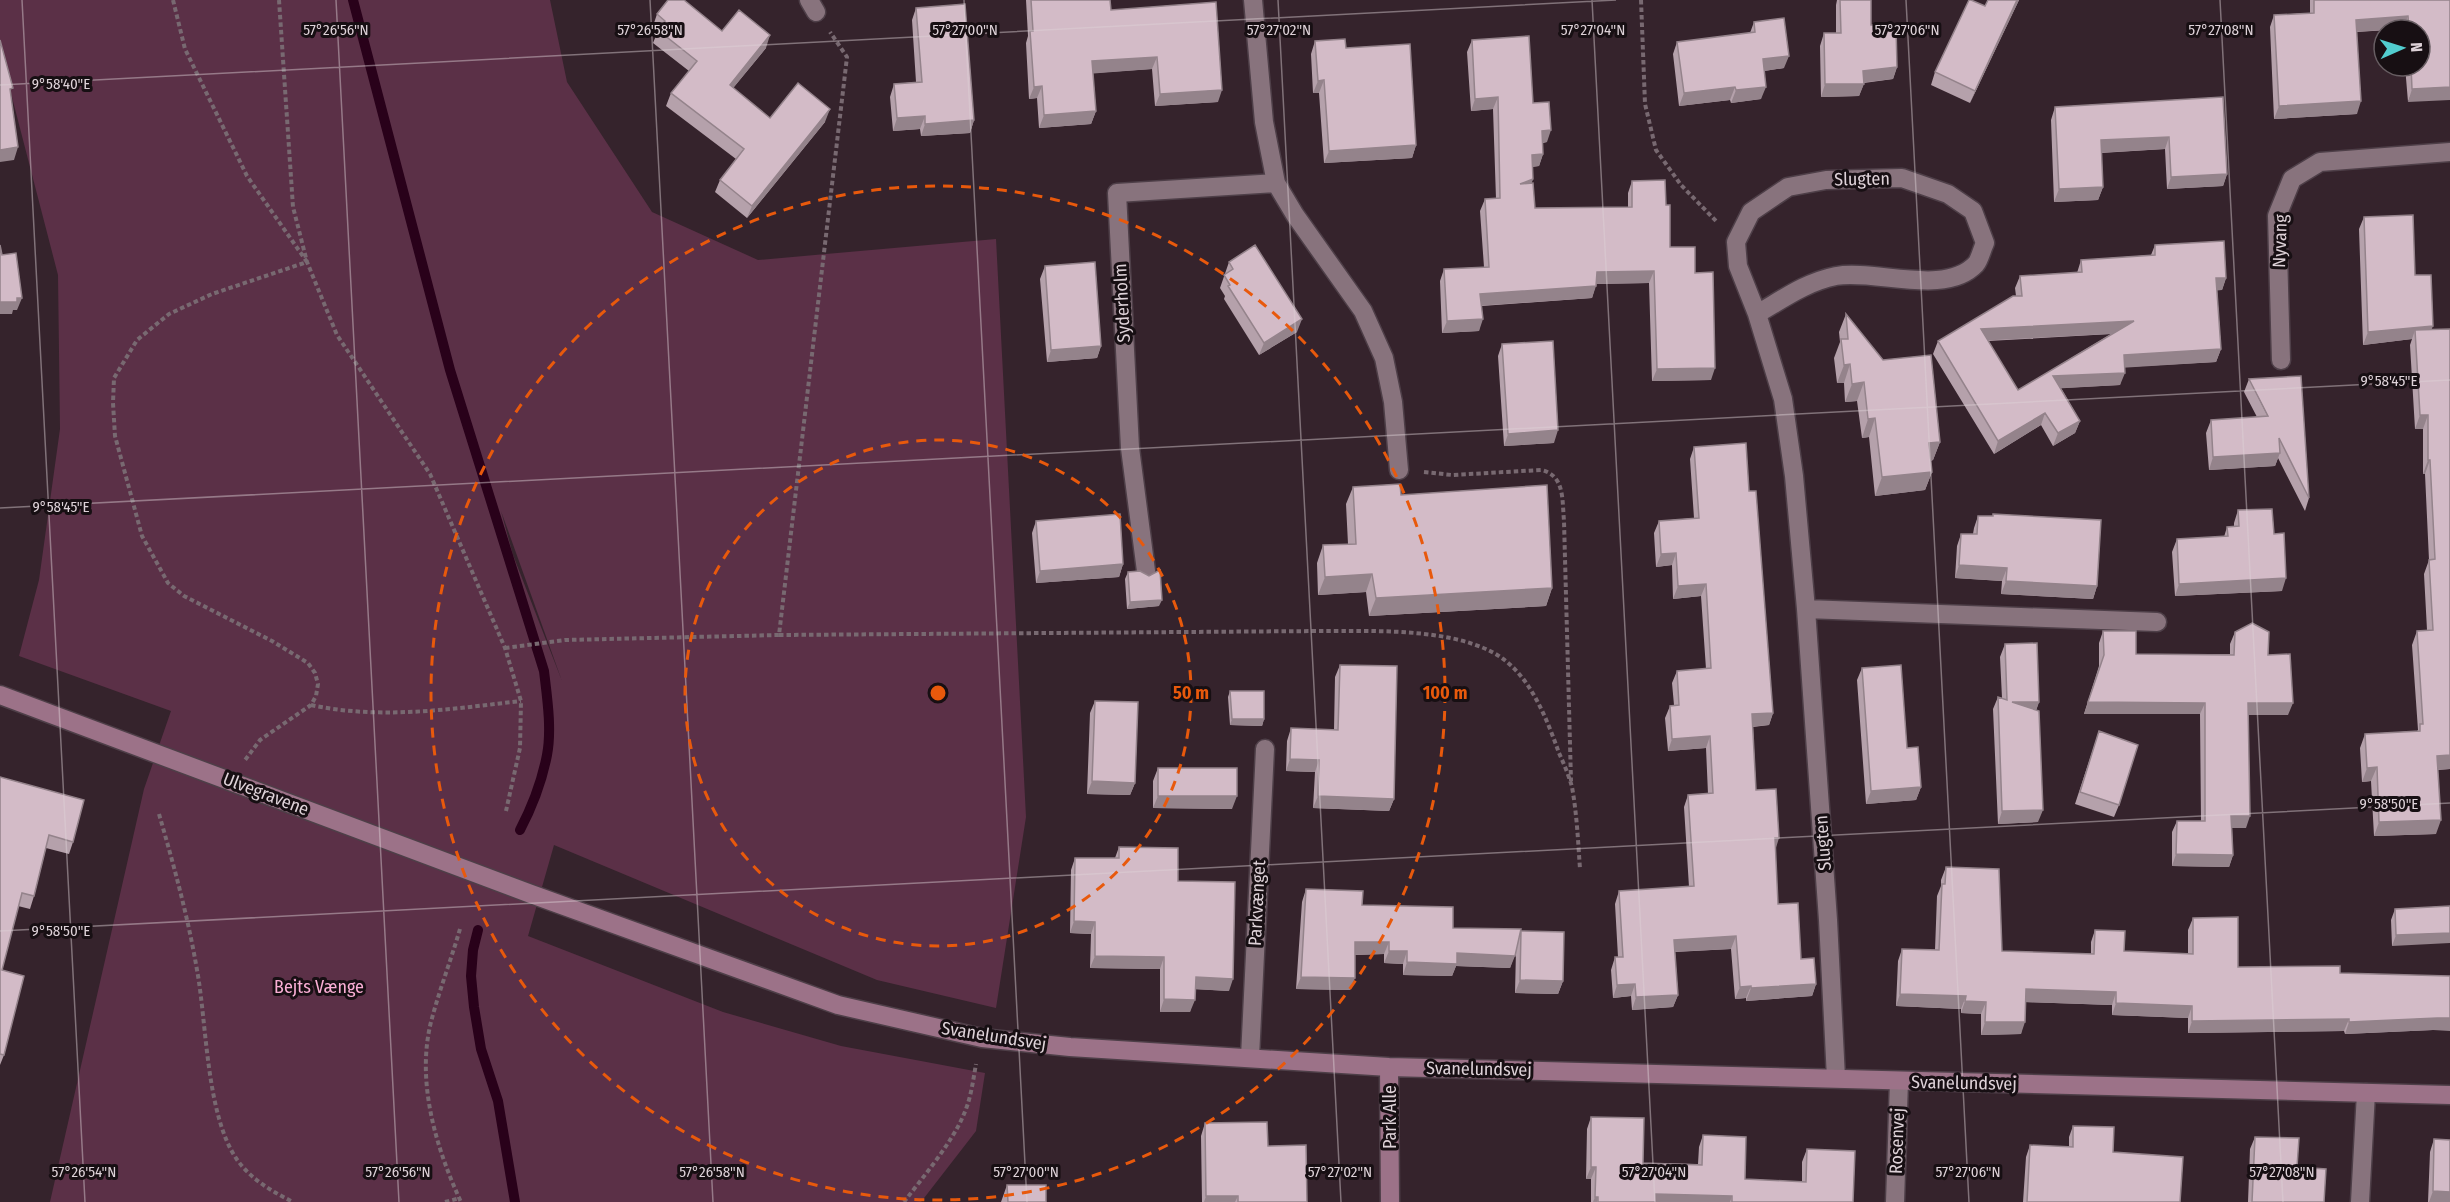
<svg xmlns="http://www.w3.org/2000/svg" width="2450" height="1202" font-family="'Fira Sans Condensed',sans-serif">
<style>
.green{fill:#5b3047;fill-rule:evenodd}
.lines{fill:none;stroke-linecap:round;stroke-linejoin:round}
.stream{stroke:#29011a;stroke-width:10}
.street-casing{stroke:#4e3f48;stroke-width:21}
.secondary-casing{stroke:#4e3f48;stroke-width:21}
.path{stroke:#786971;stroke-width:4;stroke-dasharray:4.5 3;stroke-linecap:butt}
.street{stroke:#88737d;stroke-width:18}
.secondary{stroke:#9c7288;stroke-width:18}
.wall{fill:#b5a1ab;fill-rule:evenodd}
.shaded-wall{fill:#94838b}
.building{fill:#d3bbc7;stroke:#94838b;stroke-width:1.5;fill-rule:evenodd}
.ticks{fill:none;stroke:#ded2d8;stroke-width:1.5;stroke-opacity:0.45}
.ring{fill:none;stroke:#e8590c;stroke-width:3;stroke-dasharray:10 8}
.labels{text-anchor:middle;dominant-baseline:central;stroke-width:6;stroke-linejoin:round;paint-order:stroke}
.street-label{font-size:18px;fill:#ded2d8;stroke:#170f13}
.park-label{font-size:18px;fill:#faaed5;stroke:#170f13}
.ticks-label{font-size:15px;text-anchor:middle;fill:#ded2d8;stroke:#170f13;stroke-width:6;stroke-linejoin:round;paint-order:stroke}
.centre{fill:#e8590c;stroke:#170f13;stroke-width:3}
.ring-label{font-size:18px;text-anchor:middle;font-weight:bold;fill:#e8590c;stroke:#170f13;stroke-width:6;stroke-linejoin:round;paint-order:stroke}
</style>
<rect width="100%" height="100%" fill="#35232c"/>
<path class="green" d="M0,0H550L567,82L652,212L758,260L996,239L1026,817L996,1008L877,980L554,845L528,936L723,1012L841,1046L985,1073L976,1131L921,1202H50L144,789L171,711L19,656L39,580L60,429L58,275L0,51ZM501,511L562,681L513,555Z"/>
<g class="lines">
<path class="stream" d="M353,0L450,370L544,671C547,697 552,729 547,755C542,781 532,807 520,830
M478,930L473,950L471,976L474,1007L481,1049L498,1101L515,1202"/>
<g class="street-casing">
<path id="street" d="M809,0L816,12
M1253,0L1264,122L1276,183L1295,215L1363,311L1384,358L1393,402L1399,470
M1757,314C1783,299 1806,282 1836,276C1876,269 1945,297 1976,264C1980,259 1982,249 1985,243L1973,211L1948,194L1902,178L1826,180L1788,187L1751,212L1736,242L1738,266L1757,314L1783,399L1794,476L1806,609L1828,920L1836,1078
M2281,360L2277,216L2292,179L2320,162L2450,152
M1146,571L1130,448L1117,193L1276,183
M1806,609L2157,622
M1250,1057L1265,749
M1895,1202L1899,1081
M2360,1202L2366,1093"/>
</g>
<g class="secondary-casing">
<path id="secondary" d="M0,695L531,894L838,1005L982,1038L1070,1047L1389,1067L2450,1095
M1389,1067L1390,1202"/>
</g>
<path class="path" d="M173,0L185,49L247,176L307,262L212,294L169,314L137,340L114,378L113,403L115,436L142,536L168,583L184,596L272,641L308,663L315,673L318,684L316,696L311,705L260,740L245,760
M279,0L293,207L307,262L337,335L430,474L505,648L521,701L520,748L506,811
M1641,0L1645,104L1656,150L1681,185L1717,222
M1424,472L1452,475L1541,470C1565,475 1562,500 1564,521L1571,781
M779,635L1321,631C1373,631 1446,628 1492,652C1529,671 1546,717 1559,753C1564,764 1569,776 1572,787C1577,815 1578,841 1580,869
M505,648L565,640L779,635L847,57L830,32
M311,705C380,720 451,709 521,701
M159,814C174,866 188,917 197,970C207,1024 206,1117 238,1161C252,1180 273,1192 293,1202
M460,929C451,960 439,991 431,1022C416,1082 436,1148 461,1202
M445,1202L460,1198
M904,1202C923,1177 952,1143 964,1114C971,1098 973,1081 976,1064"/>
<use href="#street" class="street"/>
<use href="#secondary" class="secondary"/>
</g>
<path class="wall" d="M1026,0H1110L1111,10L1218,102L1155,106L1152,69L1093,73L1096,111L1091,124L1039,128L1037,98L1029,99L1026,43L1028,36Z
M1837,0H1871V25L1880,28L1897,67L1893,79L1864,83L1859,96L1821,97L1820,46L1824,33H1836V5Z
M1988,0H2019L1970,103L1931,85L1935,72L1985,6Z
M2310,0H2450L2408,102L2405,66H2420V30H2403V29L2357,32V114L2274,119L2270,27L2274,15L2310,13Z
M916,8L974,120L970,133L921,136L920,129L893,131L890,97L894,84L916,82L912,20Z
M657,14L722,31L766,48L733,88L770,118L825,122L747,218L715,192L720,180L736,159L666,106L671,93L689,71L653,43L658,31L653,26Z
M1754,22L1784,68L1764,71L1761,99L1731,103L1730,100L1679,106L1673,54L1677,42L1750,33Z
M1472,40L1533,103L1547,142L1543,143V154L1539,166L1532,167L1533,179L1531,183L1535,208L1628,207V193L1632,181L1666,205L1670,247L1695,273L1711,380L1652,381L1649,283L1596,284L1592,298L1482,306L1479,331L1442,333L1440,281L1444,269L1484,267L1480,211L1485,199H1496L1493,109L1471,111L1467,52Z
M1315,41L1346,48L1416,145L1412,158L1324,163L1319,93H1313L1311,54Z
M2223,97L2227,174L2223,186L2167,189L2165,149L2101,153L2103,187L2098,200L2054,202L2051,120L2055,107Z
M2364,217L2415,275L2431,330L2450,329V769L2438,770L2436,834L2374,836L2371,781L2362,782L2360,748L2365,734L2417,731L2418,730L2412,645L2417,631L2427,630L2424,574L2429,560L2425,474H2423V429H2415L2410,345L2412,339L2363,345L2359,229Z
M2155,245L2226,278L2222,290H2217L2221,349L2216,362L2124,367L2120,385L2061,388L2080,421L2075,433L2053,446L2041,425L1994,454L1933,354L1938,341L2016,296L2015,288L2020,276L2077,273L2081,260L2151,255ZM2111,334L2018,390L1988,341Z
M1229,262L1297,332L1259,355L1224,299L1225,296L1220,288Z
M1045,266L1101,346L1097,358L1047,362L1040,279Z
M1846,314L1940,442L1933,460L1931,461L1932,472L1925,490L1875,496L1869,437L1862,438L1857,401L1845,402L1844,383H1837L1834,358L1840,342L1839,332Z
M1502,344L1554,443L1504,446L1498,356Z
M2249,379L2309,498L2305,511L2278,458L2275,466L2209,470L2206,433L2211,420L2257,417L2244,392Z
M1694,447L1749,491L1773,713L1769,725L1753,727L1756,790L1775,849L1778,904L1801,959L1816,984L1812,996L1746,1001V998L1735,999L1731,949L1675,952L1678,995L1673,1007L1632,1010L1631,996L1613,998L1611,970L1615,957H1618L1615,904L1619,891L1689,887L1684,807L1688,795L1708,794L1706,748L1668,751L1665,718L1670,706L1674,705L1672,683L1677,671L1706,669L1701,596L1673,599L1672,565L1656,567L1654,533L1659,521L1694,518L1690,459Z
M1353,487L1401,495L1552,588L1546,606L1369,616L1366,592L1318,595L1317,563L1323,545L1348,544L1346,504Z
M2238,510L2274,534L2282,591L2175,596L2172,552L2177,539L2224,537L2227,527H2234V523Z
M1978,516L2097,586L2093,599L2001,594L2002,581L1955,578L1957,546L1961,534H1973L1974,528Z
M1036,521L1123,564L1119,577L1036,583L1032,533Z
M1128,572L1159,606L1127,609L1125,579Z
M2103,631L2136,654H2230V644L2235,632L2268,655L2288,715H2248L2246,828H2232L2233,855L2229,867L2172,866V832L2177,821H2201L2200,714H2084L2099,666V643Z
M2005,644L2039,702L2036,710L2038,822L1998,824L1993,709L1998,697L2002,698L2000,657Z
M1340,665L1394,799L1389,811L1313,808L1315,772L1286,771L1287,741L1291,728L1334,730L1335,677Z
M1862,668L1907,748L1921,787L1916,800L1866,804L1857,680Z
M1230,691L1264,719L1262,726L1230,725L1228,697Z
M1095,701L1135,783L1130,795L1087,794L1090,713Z
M2099,731L2119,805L2114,817L2075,804Z
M1158,768L1232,809L1153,808V781Z
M0,777L73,842L69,854L46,848L34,896L30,909L18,906L2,970L4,1055L0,1065Z
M1119,847L1178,881L1229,991L1195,989L1190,1012H1160V969L1090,968L1091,934L1070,933L1071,870L1075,858H1115Z
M1946,867L2002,951L2091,954V942L2095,930L2124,951L2188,954V930L2193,918L2238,967L2340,973L2433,1030L2345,1034L2344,1031L2188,1033V1018L2112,1015V1005L2026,1002L2021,1034L1981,1035V1014L1961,1013V1009L1896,1006L1898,961L1902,949L1935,950L1937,896L1941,886V880Z
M1306,889L1362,905L1453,928L1519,935L1521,931L1563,981L1558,994L1515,993L1516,950L1510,968L1456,966L1452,976L1403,975V964L1384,963V954L1355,955L1350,990L1296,989L1302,902Z
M2450,906L2392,946L2391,920L2395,909Z
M1591,1117L1643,1163L1698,1164L1699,1147L1703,1135L1745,1179L1802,1182V1162L1807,1149L1853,1202H1591V1179H1586L1587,1129Z
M1205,1123L1268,1146L1307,1202H1202L1201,1136Z
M2073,1126L2113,1152L2180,1202H2023L2026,1157L2030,1145L2069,1147V1137Z
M2255,1137L2297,1167L2324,1202H2248L2250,1149Z
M2434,1139L2450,1202H2428L2430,1152Z
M1007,1185L1008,1202H1001Z"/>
<path class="shaded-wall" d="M2017,0H2019L1970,103L1975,91Z
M2408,16L2403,29L2352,32L2356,20Z
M770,35L766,48L725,98L730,85Z
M1789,56L1784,68L1758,72L1763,59Z
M1157,57L1152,69L1087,74L1092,61Z
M1897,67L1893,79L1859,83L1863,71Z
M1324,80L1319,93H1313L1318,81Z
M1825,84H1864L1859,96L1821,97Z
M1042,86L1037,98L1029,99L1034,87Z
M1735,87L1730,100L1679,106L1684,93Z
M1766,87L1761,99L1731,103L1736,90Z
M2450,87V100L2408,102L2412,89Z
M1222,90L1218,102L1155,106L1160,94Z
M1498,97L1493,109L1471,111L1475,99Z
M2361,101L2357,114L2274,119L2279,106Z
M830,109L825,122L747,218L752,206Z
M1096,111L1091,124L1039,128L1044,115Z
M925,116L920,129L893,131L897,118Z
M974,120L970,133L921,136L925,124Z
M1551,130L1547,142L1538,143L1542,131Z
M2169,137L2165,149L2096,153L2101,140Z
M1416,145L1412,158L1324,163L1329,151Z
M18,147L14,160L0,162V150Z
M1543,154L1539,166L1527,167L1532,155Z
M2227,174L2223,186L2167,189L2171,177Z
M1533,179L1529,191L1520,184Z
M2103,187L2098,200L2054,202L2059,189Z
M1654,271L1649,283L1592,284L1597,272Z
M2216,278H2226L2222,290L2212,291Z
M1596,286L1592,298L1476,306L1480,294Z
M17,298H22L17,310H13L12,314H0V302Z
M1302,319L1297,332L1259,355L1264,343Z
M1483,319L1479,331L1442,333L1447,321Z
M2134,321L2129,333L1976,341L1981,329Z
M2433,326L2428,338L2415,330L2412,339L2363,345L2368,332Z
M1101,346L1097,358L1047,362L1051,350Z
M2221,349L2216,362L2119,368L2124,355Z
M1850,364L1844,383H1837L1844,365Z
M1715,368L1711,380L1652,381L1657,369Z
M2125,373L2120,385L2049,389L2053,376Z
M1864,382L1857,401L1845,402L1852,384Z
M2045,413L2041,425L1994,454L1998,441Z
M2420,415H2428L2423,429H2415Z
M1875,418L1869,437L1862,438L1868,419Z
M2080,421L2075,433L2053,446L2058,433Z
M1558,430L1554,443L1504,446L1508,434Z
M1940,442L1933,460L1923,461L1929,443Z
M2280,453L2275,466L2209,470L2213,457Z
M2428,460H2430L2425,474H2423Z
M1932,472L1925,490L1875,496L1882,477Z
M1676,553L1672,565L1656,567L1661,554Z
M1123,564L1119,577L1036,583L1040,571Z
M1959,565L2007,568L2002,581L1955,578Z
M1372,574L1366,592L1318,595L1325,577Z
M2286,578L2282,591L2175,596L2179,584Z
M2006,581L2097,586L2093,599L2001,594Z
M1706,584L1701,596L1673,599L1678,586Z
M1552,588L1546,606L1369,616L1376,598Z
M1162,600L1159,606L1127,609L1130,602Z
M2012,702H2039L2035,714Z
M2088,702L2205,703L2200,714H2084Z
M2248,703H2293L2288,715H2244Z
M1773,713L1769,725L1748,727L1752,714Z
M1232,719H1264L1262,726L1230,725Z
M1710,736L1706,748L1668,751L1672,739Z
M2450,755V769L2432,770L2437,756Z
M1290,759L1319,760L1315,772L1286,771Z
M2377,767L2371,781L2362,782L2367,768Z
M1092,781L1135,783L1130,795L1087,794Z
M1921,787L1916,800L1866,804L1871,791Z
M1158,796H1237L1232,809L1153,808Z
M1318,796L1394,799L1389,811L1313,808Z
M2043,810L2038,822L1998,824L2002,811Z
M2231,816H2250L2246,828H2227Z
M2441,820L2436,834L2374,836L2379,822Z
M1775,838H1779L1775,851Z
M2176,854L2233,855L2229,867L2172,866Z
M1074,921L1095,922L1091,934L1070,933Z
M2450,933V943L2392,946L2396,935Z
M1736,936L1731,949L1670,952L1674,940Z
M1355,942H1389L1384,954L1351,955Z
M1389,951H1407L1403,964L1384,963Z
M1457,953L1515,956L1510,968L1456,966L1452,976L1403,975L1407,962Z
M1095,956L1164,957L1160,969L1090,968Z
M1196,977L1233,979L1229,991L1191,989Z
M1301,977L1355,978L1350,990L1296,989Z
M1520,980L1563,981L1558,994L1515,993Z
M1635,984L1631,996L1613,998L1617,985Z
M1816,984L1812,996L1746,1001L1751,988Z
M1751,986L1746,998L1735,999L1740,987Z
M2026,989L2116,992L2112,1005L2022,1002Z
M1900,994L1966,996L1961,1009L1896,1006Z
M1678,995L1673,1007L1632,1010L1636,997Z
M1164,999L1195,1000L1190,1012H1160Z
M1965,1001L1986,1002L1981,1014L1961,1013Z
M2116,1003L2192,1006L2188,1018L2112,1015Z
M2437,1018H2450V1031L2433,1030L2345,1034L2349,1022Z
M2349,1019L2344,1031L2188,1033L2192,1021Z
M1985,1022H2025L2021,1034L1981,1035Z
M1591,1167H1596L1591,1179H1586Z
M2433,1191L2450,1192V1202H2429Z
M1656,1194L1732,1196L1730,1202H1653Z
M1206,1196H1238L1235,1202H1204Z
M1595,1197H1598L1597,1202H1593Z"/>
<path class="building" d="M668,0H684L722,31L739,10L770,35L730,85L770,118L798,83L830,109L752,206L720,180L744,149L671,93L697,61L658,30L665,21L657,14Z
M1031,0H1110L1111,10L1216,2L1222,90L1160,94L1157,57L1092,61L1096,111L1044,115L1042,86L1034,87L1030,31H1033Z
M1840,0H1871V25H1880V28L1896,27L1897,67L1863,71L1864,84H1825L1824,33H1841Z
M1969,0H1971L1985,6L1988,0H2017L1975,91L1935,72Z
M2314,0H2450V87L2412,89L2411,66H2420V30H2409L2408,16L2356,20L2361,101L2279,106L2274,15L2314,13Z
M965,4L974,120L925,124V116L897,118L894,84L922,82L916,8Z
M1784,18L1789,56L1763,59L1766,87L1736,90L1735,87L1684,93L1677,42L1755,32L1754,22Z
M1529,36L1533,103L1549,102L1551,130L1542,131L1543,154L1532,155L1533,179L1520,184L1533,183L1535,208L1632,207V181L1665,180L1666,205H1670V247H1695V273L1713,272L1715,368L1657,369L1654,271L1597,272L1596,286L1480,294L1483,319L1447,321L1444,269L1489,267L1485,199L1500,198L1498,97L1475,99L1472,40Z
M1345,39L1346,48L1410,44L1416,145L1329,151L1324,80L1318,81L1315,41Z
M0,40L13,88L10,89L18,147L0,150Z
M2223,97L2227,174L2171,177L2169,137L2101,140L2103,187L2059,189L2055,107Z
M2413,215L2415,275H2431L2433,326L2368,332L2364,217Z
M2224,241L2226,278H2216L2221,349L2124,355L2125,373L2053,376L2080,421L2058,433L2045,413L1998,441L1938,341L2013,296H2022L2020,276L2082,272L2081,260L2155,255V245ZM2134,321L2018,390L1981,329Z
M0,245L2,255L16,253L22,298H17V302H0Z
M1255,245L1302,319L1264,343L1228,286L1230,285L1224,275L1233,269L1229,262Z
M1095,262L1101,346L1051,350L1045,266Z
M1846,314L1883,360L1931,355L1940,442L1929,443L1932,472L1882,477L1875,418L1868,419L1864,382L1852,384L1850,364L1844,365L1841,339H1848Z
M2450,329V755L2437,756L2441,820L2379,822L2377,767L2367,768L2365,734L2420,731V724H2423L2417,631L2433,630L2429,560L2435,559L2430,460H2428V415H2420L2415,330Z
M1553,341L1558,430L1508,434L1502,344Z
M2301,376L2309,498L2279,438L2280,453L2213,457L2211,420L2268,416L2249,379Z
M1746,443L1749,491H1756L1773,713L1752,714L1756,790L1776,789L1779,838H1775L1778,904L1798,903L1801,959L1814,958L1816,984L1751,988V986L1740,987L1736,936L1674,940L1678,995L1636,997L1635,984L1617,985L1615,957H1623L1619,891L1694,886L1688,795L1713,793L1710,736L1672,739L1670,706L1679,705L1677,671L1711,668L1706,584L1678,586L1676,553L1661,554L1659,521L1699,518L1694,447Z
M1400,484L1401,495L1547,485L1552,588L1376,598L1372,574L1325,577L1323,545L1356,544L1353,487Z
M2272,509L2274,534L2284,533L2286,578L2179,584L2177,539L2228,536L2227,527L2239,526L2238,510Z
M1120,514L1123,564L1040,571L1036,521Z
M1993,514L2101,520L2097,586L2006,581L2007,568L1959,565L1961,534H1977L1978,516H1993Z
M1160,570L1162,600L1130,602L1128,572L1140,571L1149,576Z
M2252,623L2269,632L2268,655L2290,654L2293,703H2248L2250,816H2231L2233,855L2176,854L2177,821H2205V703L2088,702L2104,655L2103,631H2136V654L2234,655L2235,632Z
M2037,643L2039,702H2012L2039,711L2043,810L2002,811L1998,697L2007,700L2005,644Z
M1340,665L1397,666L1394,799L1318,796L1319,760L1290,759L1291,728L1338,730Z
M1901,665L1907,748L1918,747L1921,787L1871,791L1862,668Z
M1230,691H1264V719H1232Z
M1095,701L1138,702L1135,783L1092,781Z
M2099,731L2138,745L2119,805L2080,792Z
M1158,768H1237V796H1158Z
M0,777L84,800L73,842L49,835L34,896L22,893L2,970L24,976L4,1055L0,1054Z
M1119,847L1178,848V881L1235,882L1233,979L1196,977L1195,1000L1164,999V957L1095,956V922L1074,921L1075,858H1119Z
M1946,867L1999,869L2002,951L2094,954L2095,930L2125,931L2124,951L2193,954V918L2238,917V967L2340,966V973L2450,976V1018H2437L2349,1022V1019L2192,1021V1006L2116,1003V992L2026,989L2025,1022H1985L1986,1002L1965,1001L1966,996L1900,994L1902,949L1939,950L1942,884H1945Z
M1306,889L1363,891L1362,905L1453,907V928L1521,929L1515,956L1457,953V964L1407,962V951H1389V942H1355V978L1301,977Z
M2450,906V933L2396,935L2395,909Z
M1521,931L1564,932L1563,981L1520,980Z
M1591,1117L1644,1118L1643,1163L1702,1165L1703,1135L1746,1137L1745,1179L1806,1182L1807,1149L1855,1151L1853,1202H1732V1196L1656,1194V1202H1598V1197H1595L1596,1167H1591Z
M1267,1122L1268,1146L1306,1145L1307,1202H1238V1196H1206L1205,1123Z
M2073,1126L2114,1127L2113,1152L2183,1157L2180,1202H2027L2030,1145L2073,1147Z
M2255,1137L2299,1138L2297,1167L2326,1169L2324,1202H2252Z
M2434,1139L2450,1140V1192L2433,1191Z
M1007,1185H1046V1202H1008Z"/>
<path class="ticks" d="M22,0L85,1202M336,0L399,1202M650,0L713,1202M964,0L1027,1202M1278,0L1341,1202M1592,0L1655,1202M1906,0L1969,1202M2220,0L2283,1202M0,85L1616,0M0,508L2450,380M0,931L2450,803"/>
<g class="ring">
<circle cx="938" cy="693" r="253"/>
<circle cx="938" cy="693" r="507"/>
</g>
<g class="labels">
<g class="street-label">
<text transform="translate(1862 179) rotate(-1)">Slugten</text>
<text transform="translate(2280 241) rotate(-88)">Nyvang</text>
<text transform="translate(1122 303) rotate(-93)">Syderholm</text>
<text transform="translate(266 794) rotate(21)">Ulvegravene</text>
<text transform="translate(1823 843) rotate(-94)">Slugten</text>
<text transform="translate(1257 903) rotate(-87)">Parkvænget</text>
<text transform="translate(994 1036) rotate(9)">Svanelundsvej</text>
<text transform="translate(1479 1069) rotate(1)">Svanelundsvej</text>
<text transform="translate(1964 1083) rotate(1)">Svanelundsvej</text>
<text transform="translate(1390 1117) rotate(-90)">Park Alle</text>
<text transform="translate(1897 1141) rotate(-88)">Rosenvej</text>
</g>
<g class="park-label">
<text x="319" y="987">Bejts Vænge</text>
</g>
</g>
<g class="ticks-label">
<text x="336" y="35">57°26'56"N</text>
<text x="650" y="35">57°26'58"N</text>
<text x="965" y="35">57°27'00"N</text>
<text x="1279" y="35">57°27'02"N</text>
<text x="1593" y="35">57°27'04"N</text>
<text x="1907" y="35">57°27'06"N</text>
<text x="2221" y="35">57°27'08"N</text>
<text x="61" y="89">9°58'40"E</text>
<text x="2389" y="386">9°58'45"E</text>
<text x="61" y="512">9°58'45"E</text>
<text x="2389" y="809">9°58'50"E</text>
<text x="61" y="936">9°58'50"E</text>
<text x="84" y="1177">57°26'54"N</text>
<text x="398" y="1177">57°26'56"N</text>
<text x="712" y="1177">57°26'58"N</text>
<text x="1026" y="1177">57°27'00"N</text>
<text x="1340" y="1177">57°27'02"N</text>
<text x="1654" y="1177">57°27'04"N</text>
<text x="1968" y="1177">57°27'06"N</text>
<text x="2282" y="1177">57°27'08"N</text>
</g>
<circle cx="938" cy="693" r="9" class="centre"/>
<g class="ring-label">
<text x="1191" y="699">50 m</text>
<text x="1445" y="699">100 m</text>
</g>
<g transform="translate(2402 48) rotate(87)"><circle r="28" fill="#170f13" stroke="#675d62" stroke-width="1.5"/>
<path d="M0-4.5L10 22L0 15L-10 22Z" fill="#52cdcf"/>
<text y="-9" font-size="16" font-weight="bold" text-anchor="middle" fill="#ded2d8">N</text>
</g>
</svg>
